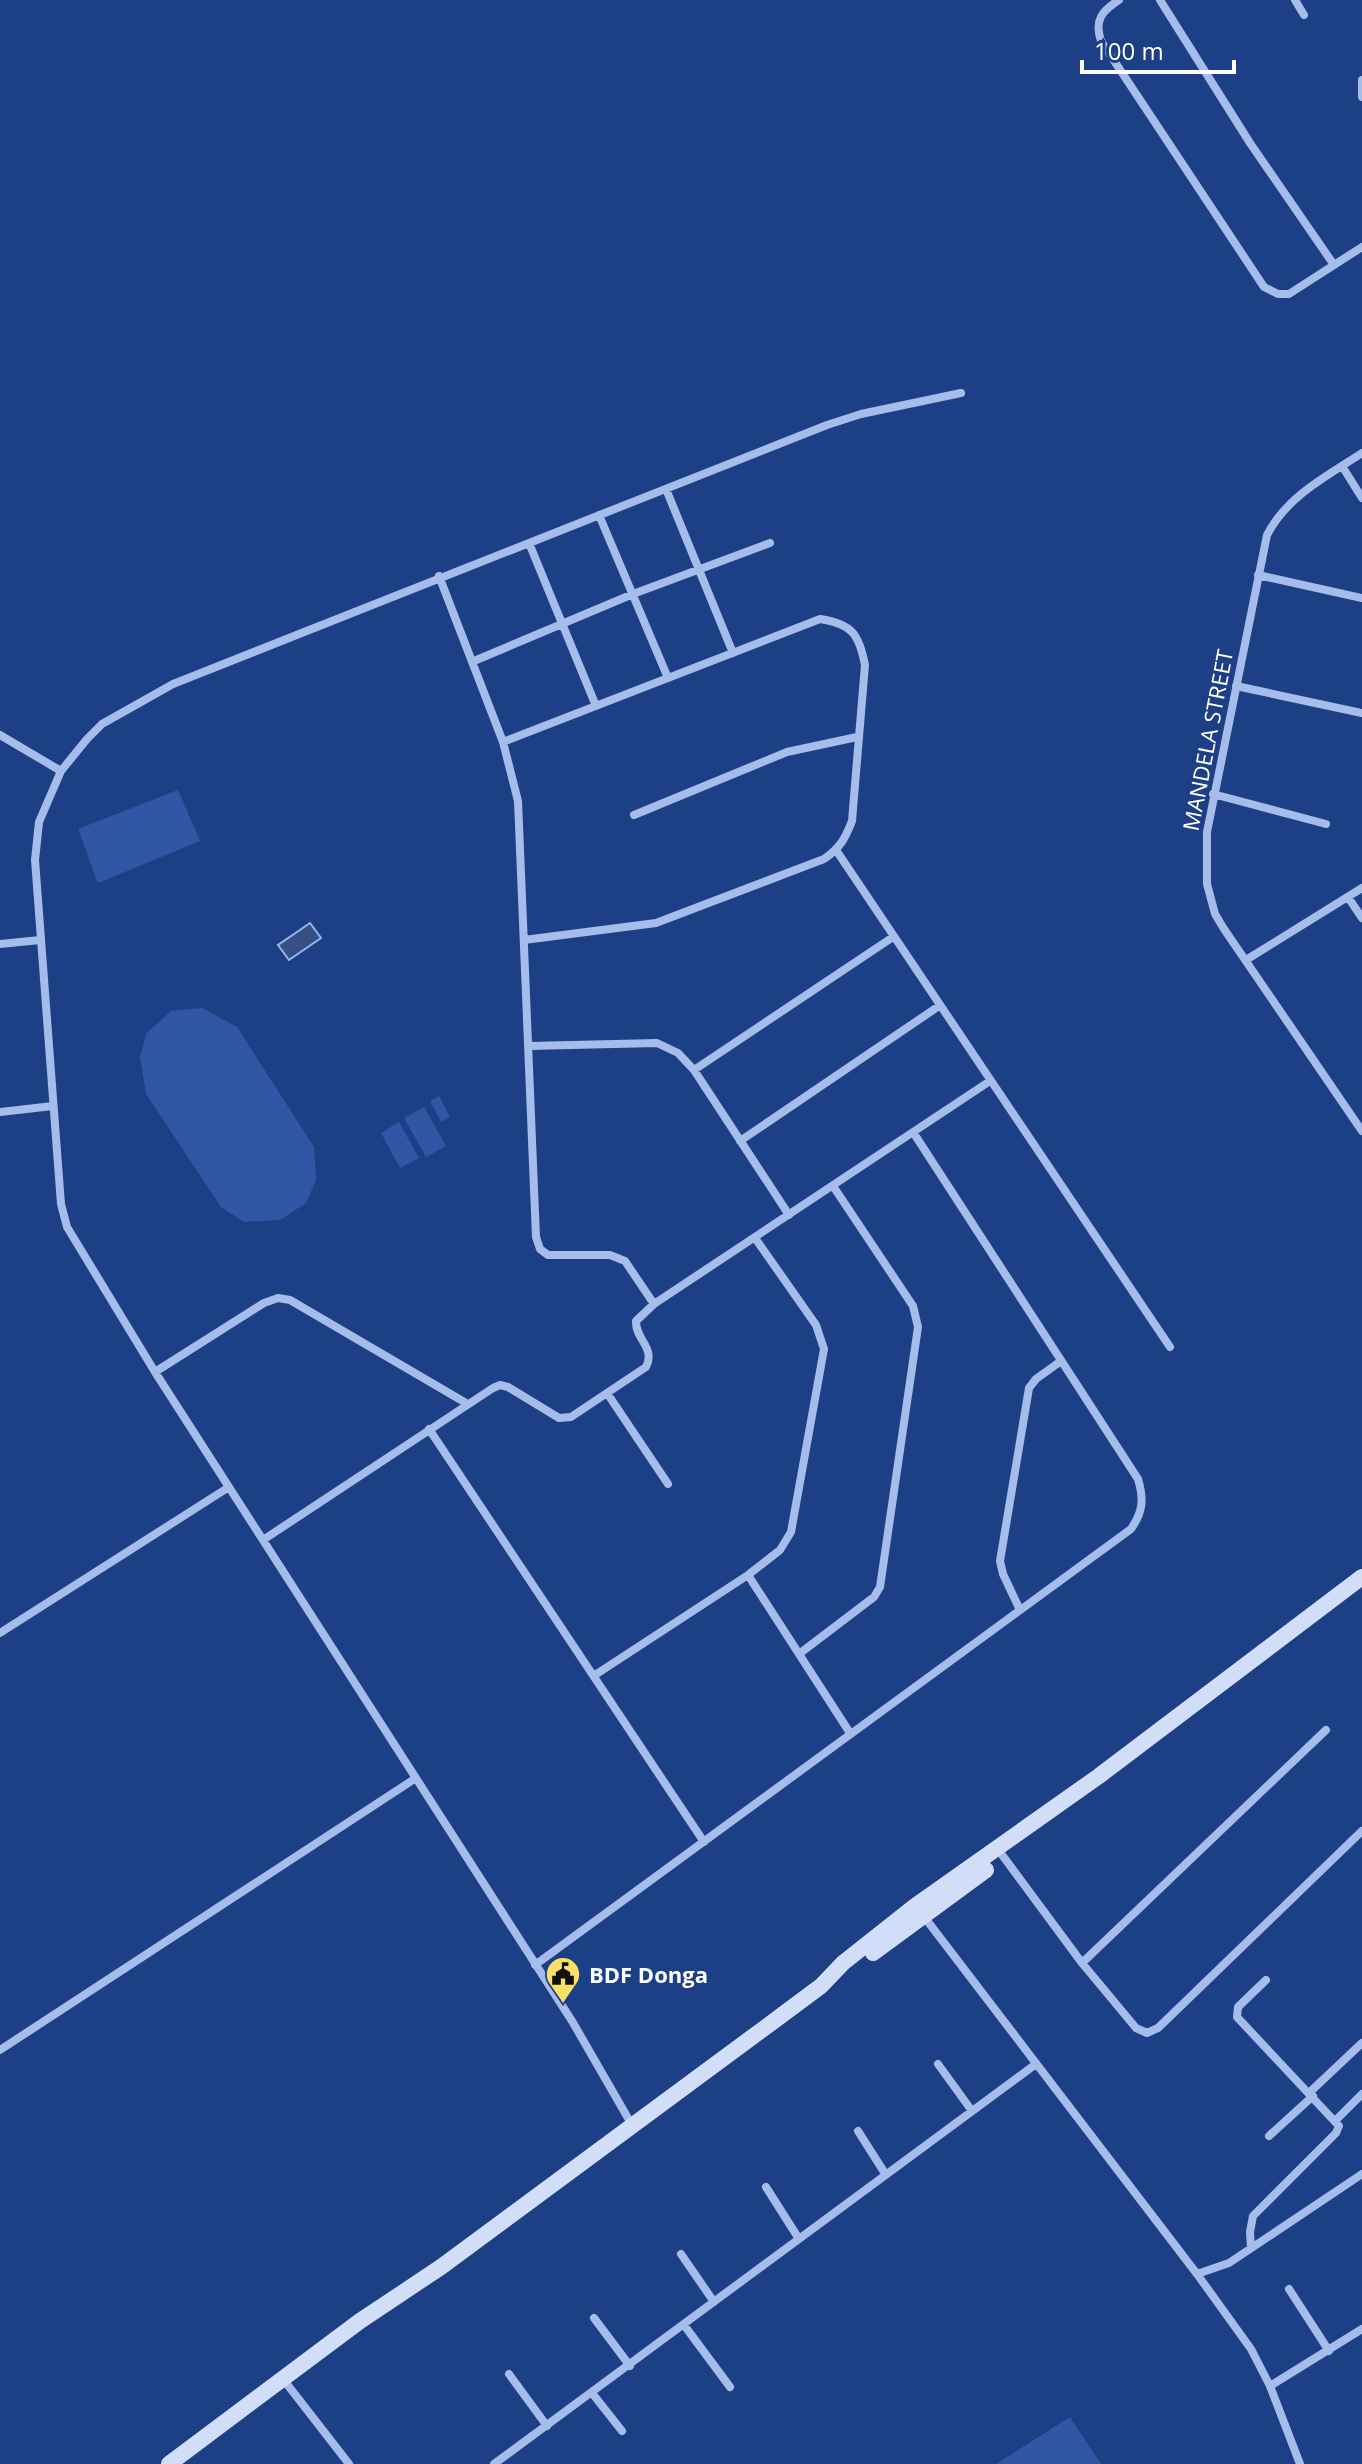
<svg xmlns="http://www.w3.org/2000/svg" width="1362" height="2464" font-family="'Open Sans',sans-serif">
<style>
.green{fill:#3157a4}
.water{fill:#374f84;stroke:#99b6ec;stroke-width:2}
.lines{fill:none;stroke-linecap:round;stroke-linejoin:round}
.minor{stroke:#a6bdeb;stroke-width:8}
.secondary{stroke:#d2def8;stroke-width:16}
.labels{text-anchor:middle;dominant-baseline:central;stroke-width:7;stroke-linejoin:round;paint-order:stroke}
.street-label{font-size:22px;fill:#fff;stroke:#1d3f86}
.poi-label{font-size:22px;font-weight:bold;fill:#fff;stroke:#1d3f86;text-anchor:start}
</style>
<rect width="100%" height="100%" fill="#1d3f86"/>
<path class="green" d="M178,790L200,841L98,883L78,829Z
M202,1008L237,1027L314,1147L316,1180L306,1203L280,1220L244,1222L221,1207L146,1094L140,1057L146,1034L171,1011Z
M439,1096L450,1117L441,1122L430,1101Z
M424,1107L446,1146L426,1157L404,1118Z
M399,1122L419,1158L400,1168L381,1133Z
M1070,2417L1101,2464H996Z"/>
<path class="water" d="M310,923L321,938L289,960L278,945Z"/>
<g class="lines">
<path class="minor" d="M1119,0C1102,11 1094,20 1101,41L1264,287L1278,294H1289L1362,247
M1160,0L1250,143L1334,265
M1295,0L1304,15
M1362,80V97
M1362,453C1327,476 1287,496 1267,535L1207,832V884L1215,914L1224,929L1362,1131
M1342,466L1362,498
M666,489L733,653
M599,515L668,678
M529,543L596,706
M1258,575L1362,598
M439,576L503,742L518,801L536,1237L540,1249L548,1255H610L625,1261L654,1304
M474,661L633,594L770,543
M1236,686L1362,713
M0,735L61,771
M503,742L820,619C852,624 859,634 865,665L852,821C845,839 840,848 824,859L656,923L524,940
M1213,794L1326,824
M634,815L787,752L857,737
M836,850L1170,1347
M1348,897L1362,918
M0,944L40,940
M1246,960L1362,888
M529,1046L657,1043L678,1053L694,1070L789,1215
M694,1070L893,937
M0,1112L53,1106
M740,1141L939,1006
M155,1372L264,1303L278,1298L290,1300L466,1403
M607,1393L668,1484
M429,1429L704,1842
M263,1540L493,1388L500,1385L508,1387L559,1418L571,1417L646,1367C656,1348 635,1339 636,1321L654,1304L990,1081
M748,1575L850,1733
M1020,1610L1003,1574L1000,1561L1029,1388L1036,1379L1061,1361
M0,1633L229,1487
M799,1654L874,1597L880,1587L918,1327L913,1306L833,1186
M595,1675L748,1575L780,1550L791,1532L824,1349L816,1325L755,1238
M997,1848L1082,1963L1136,2028L1147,2033L1158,2028L1362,1831
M922,1914L1197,2274L1251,2349L1270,2386L1300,2464
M1082,1963L1326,1730
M535,1965L1131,1529C1143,1512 1144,1499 1138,1479L913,1132
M0,2050L416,1778
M938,2064L972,2111
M1310,2092L1362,2043
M1336,2120L1362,2094
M632,2125L572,2021L155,1372L67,1227L61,1204L35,860L39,822L61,771L87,739L102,724L173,684L827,425L861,414L961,393
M858,2131L886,2175
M1269,2136L1313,2096
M766,2187L799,2239
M1251,2248L1250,2232L1253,2216L1336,2133L1339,2126L1237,2017L1238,2007L1266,1980
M681,2254L714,2302
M1197,2274L1229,2263L1362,2174
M1289,2289L1329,2351
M594,2318L630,2366
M684,2325L730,2387
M509,2374L547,2426
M283,2379L349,2464
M1270,2386L1362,2329
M592,2393L622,2431
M494,2464L1036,2064"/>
<path class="secondary" d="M873,1953L986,1870
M169,2464L360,2321L441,2267L778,2018L821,1986L843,1963L915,1906L1099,1776L1362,1577"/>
</g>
<defs>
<g id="civic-pin" transform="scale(1.8)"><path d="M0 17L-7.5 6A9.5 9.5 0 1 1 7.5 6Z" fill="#fae064" stroke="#1d3f86"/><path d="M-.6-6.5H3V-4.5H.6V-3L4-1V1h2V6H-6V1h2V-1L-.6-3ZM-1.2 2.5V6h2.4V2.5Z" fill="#111"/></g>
</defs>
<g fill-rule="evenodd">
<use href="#civic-pin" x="563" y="1974"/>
</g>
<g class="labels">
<g class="street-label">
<text transform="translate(1207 740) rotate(-79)">MANDELA STREET</text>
</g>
<g class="poi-label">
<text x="589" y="1974">BDF Donga</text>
</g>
</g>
<path d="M1082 60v12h152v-12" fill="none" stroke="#ffffff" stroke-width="4"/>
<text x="1094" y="60" font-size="24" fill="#ffffff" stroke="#1d3f86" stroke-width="6" paint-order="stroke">100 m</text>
</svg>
